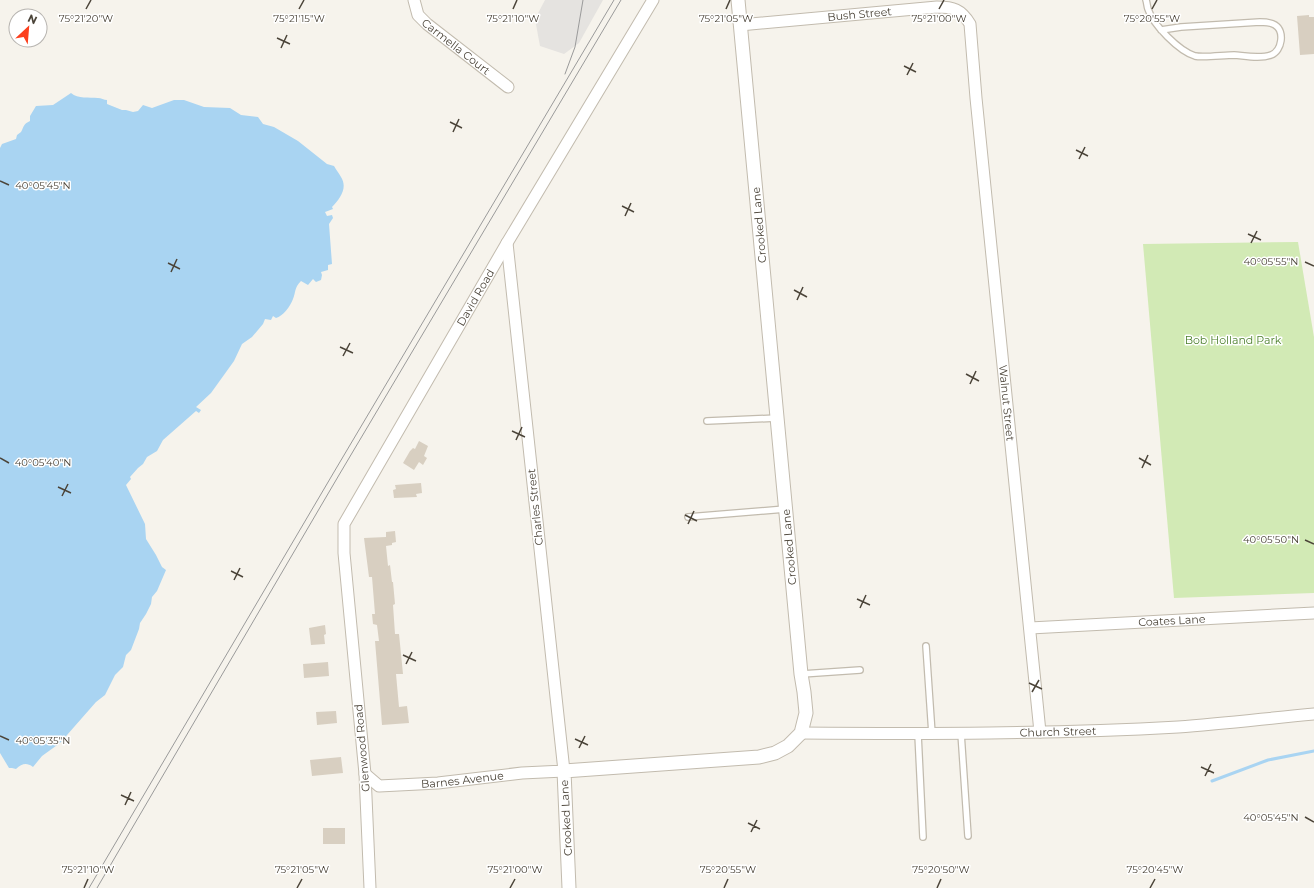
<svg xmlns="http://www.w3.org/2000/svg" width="1314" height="888" font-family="Montserrat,sans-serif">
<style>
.green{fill:#d2eab5}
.parking{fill:#e5e3e0}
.water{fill:#a9d4f2}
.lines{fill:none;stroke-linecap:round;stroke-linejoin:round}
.stream{stroke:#a9d4f2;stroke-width:3}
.building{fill:#d8cfc1}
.service-casing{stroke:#c2bbae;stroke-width:8}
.minor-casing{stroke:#c2bbae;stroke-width:13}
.tertiary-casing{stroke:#c2bbae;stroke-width:15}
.service{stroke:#fff;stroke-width:5.5}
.minor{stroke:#fff;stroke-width:11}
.tertiary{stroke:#fff;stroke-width:13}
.tram{stroke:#9a9a9a;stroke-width:1}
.ticks{fill:none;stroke:#4b4439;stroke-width:1.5}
.labels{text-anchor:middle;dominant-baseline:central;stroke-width:3;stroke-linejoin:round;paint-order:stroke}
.street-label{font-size:11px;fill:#4b4439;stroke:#fff}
.park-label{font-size:11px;fill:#4a7f2a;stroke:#fff}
.ticks-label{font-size:10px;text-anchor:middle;fill:#4b4439;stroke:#fff;stroke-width:3;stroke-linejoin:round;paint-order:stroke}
</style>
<rect width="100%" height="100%" fill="#f6f3ec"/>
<path class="green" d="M1298,242L1314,337V593L1174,598L1143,244Z"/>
<path class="parking" d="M545,0H603L579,43L564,54L540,46L535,19Z"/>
<path class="water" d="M71,93C78,99 89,97 98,98C101,98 104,100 107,100V104L122,110H126L133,112L138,111L143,105L152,108L174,100H184L204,107L230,108L241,115L258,117L263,124L274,127L298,141L327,164L334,166C336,170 339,173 341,177C348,188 340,199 332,207L333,209L325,212L327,216L332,215L333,218L329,224L332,264L328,265V270L321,272L322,275L321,280L316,282L313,279L308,285L301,281C294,288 296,292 293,299C290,307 283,316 276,318L273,316L271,320L265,319L263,324L252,337L242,344L234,361L211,393L196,407L201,410L199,413L196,411L163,440L157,451L147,457L143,464L138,468L130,477L131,479L126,485L145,524L146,539L156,555L162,567L166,570L157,591L152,597L151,604L146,614L140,623L139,629L131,650L126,655L123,667L115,675L105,695L96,702L60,743L42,756L33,767C26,762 22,764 16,769L12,768H9L0,753V148L2,144L16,139L17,135L21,132C24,127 23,124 30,121V116L36,106L53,105Z"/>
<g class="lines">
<path class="stream" d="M1212,781L1268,760L1314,751"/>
</g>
<path class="building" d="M1309,15V17H1314V54L1300,55L1297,16Z
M419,441L428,446L424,456L427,458L423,465L419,462L414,470L403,463L410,451L413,448L415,449Z
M421,483L422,493L416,494L417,497L394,498L393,490L396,489L395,485Z
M395,531L396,542L392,543V545L386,546L388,566L390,565L392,582H393L395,604L393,605L395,634H399L403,674H396L399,707L407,706L409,723L382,725L375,641H379L377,625L373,624L372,614H375L372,577H369L364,538L386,537V532Z
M325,625L326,634L324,635L325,644L311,645L309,628Z
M328,662L329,676L304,678L303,664Z
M336,711L337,723L317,725L316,712Z
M341,757L343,773L312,776L310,760Z
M323,828H345V844H323Z"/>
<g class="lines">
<g class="service-casing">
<path id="service" d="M1146,0C1147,3 1147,6 1148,9C1153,25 1179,51 1195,56C1203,58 1224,55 1234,55C1246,56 1260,59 1271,55C1282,51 1285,31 1275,25C1270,22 1264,22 1260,22L1181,27L1161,30
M707,421L777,418
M688,517L785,509
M926,646L932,734
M802,674L860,670
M961,733L968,836
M918,734L923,837"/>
</g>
<g class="minor-casing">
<g id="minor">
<path id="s1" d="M414,0L418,15L427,24L508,87"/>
<path id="s2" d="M740,25L937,7C953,7 961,9 970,24L976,98L1040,732"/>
<path id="s3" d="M1030,628L1314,613"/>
<path id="s4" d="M801,733C926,734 1053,734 1178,727C1224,724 1269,718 1314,714"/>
<path id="s5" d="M365,774L379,786L438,783L522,773L564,771L507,243"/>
<path id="s6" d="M370,888L365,774L344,553V524L507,243L653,0"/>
</g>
</g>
<g class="tertiary-casing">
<path id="tertiary" d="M569,888L564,771L759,757L775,753L788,746L801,733L806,713L804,692L801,674L738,0"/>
</g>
<use href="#service" class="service"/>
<use href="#minor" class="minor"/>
<use href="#tertiary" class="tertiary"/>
<path class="tram" d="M565,74L575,47L583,0
M89,888L334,472L614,0
M97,888L339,475L621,0"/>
</g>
<path class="ticks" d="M86,9L91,0M299,9L304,0M513,9L517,0M726,9L730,0M939,9L944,0M1152,9L1157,0M277,38L290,44M281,48L287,35M904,66L916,72M907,75L913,63M450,122L462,128M453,132L459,119M1076,150L1088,156M1079,159L1085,147M0,181L9,185M622,206L634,212M625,216L631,203M1248,234L1261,240M1251,243L1257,231M1305,262L1314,266M168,263L180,269M171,272L177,259M794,290L807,297M797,300L803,287M340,347L353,353M343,356L350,343M966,374L979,381M970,384L976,371M512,431L525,437M516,440L522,427M0,458L9,463M1139,458L1151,465M1142,468L1148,455M58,487L71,493M62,496L68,484M685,515L697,521M688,524L694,511M1305,540L1314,544M231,571L243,577M234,580L240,568M857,599L870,605M860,608L866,595M403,655L416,661M406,664L412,652M1029,683L1042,689M1032,692L1039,680M0,736L9,740M575,739L588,745M579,748L585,736M1201,767L1214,773M1205,776L1211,764M121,795L134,801M125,805L131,792M1305,817L1314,822M748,823L760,829M751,832L757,820M84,888L88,879M297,888L302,879M510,888L515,879M724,888L728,879M937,888L941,879M1150,888L1155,879"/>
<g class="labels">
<g class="street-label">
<text stroke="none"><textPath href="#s2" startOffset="120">Bush Street</textPath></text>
<text stroke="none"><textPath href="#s1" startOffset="65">Carmella Court</textPath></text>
<text transform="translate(759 225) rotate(-95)">Crooked Lane</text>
<text stroke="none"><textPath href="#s6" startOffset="627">David Road</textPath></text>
<text stroke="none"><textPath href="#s2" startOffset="618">Walnut Street</textPath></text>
<text transform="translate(535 507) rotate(-96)">Charles Street</text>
<text transform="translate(789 547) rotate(-95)">Crooked Lane</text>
<text stroke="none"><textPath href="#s3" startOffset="142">Coates Lane</textPath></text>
<text stroke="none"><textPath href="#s4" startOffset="257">Church Street</textPath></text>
<text transform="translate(362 748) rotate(-95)">Glenwood Road</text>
<text stroke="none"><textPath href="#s5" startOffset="102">Barnes Avenue</textPath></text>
<text transform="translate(566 818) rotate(-93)">Crooked Lane</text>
</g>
<g class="park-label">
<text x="1233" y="340">Bob Holland Park</text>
</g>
</g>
<g class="ticks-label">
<text x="86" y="22">75°21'20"W</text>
<text x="299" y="22">75°21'15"W</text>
<text x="513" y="22">75°21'10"W</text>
<text x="726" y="22">75°21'05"W</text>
<text x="939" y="22">75°21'00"W</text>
<text x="1152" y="22">75°20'55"W</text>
<text x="43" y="189">40°05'45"N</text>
<text x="1271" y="265">40°05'55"N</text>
<text x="43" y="466">40°05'40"N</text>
<text x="1271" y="543">40°05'50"N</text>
<text x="43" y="744">40°05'35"N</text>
<text x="1271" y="821">40°05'45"N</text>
<text x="88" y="873">75°21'10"W</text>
<text x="302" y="873">75°21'05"W</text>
<text x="515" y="873">75°21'00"W</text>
<text x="728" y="873">75°20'55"W</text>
<text x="941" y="873">75°20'50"W</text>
<text x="1155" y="873">75°20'45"W</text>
</g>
<g transform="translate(28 28) rotate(26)"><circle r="19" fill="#ffffff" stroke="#b7b4b0"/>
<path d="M0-3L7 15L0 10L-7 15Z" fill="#fc3f1d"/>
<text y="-6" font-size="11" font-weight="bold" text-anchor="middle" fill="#4b4439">N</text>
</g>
</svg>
